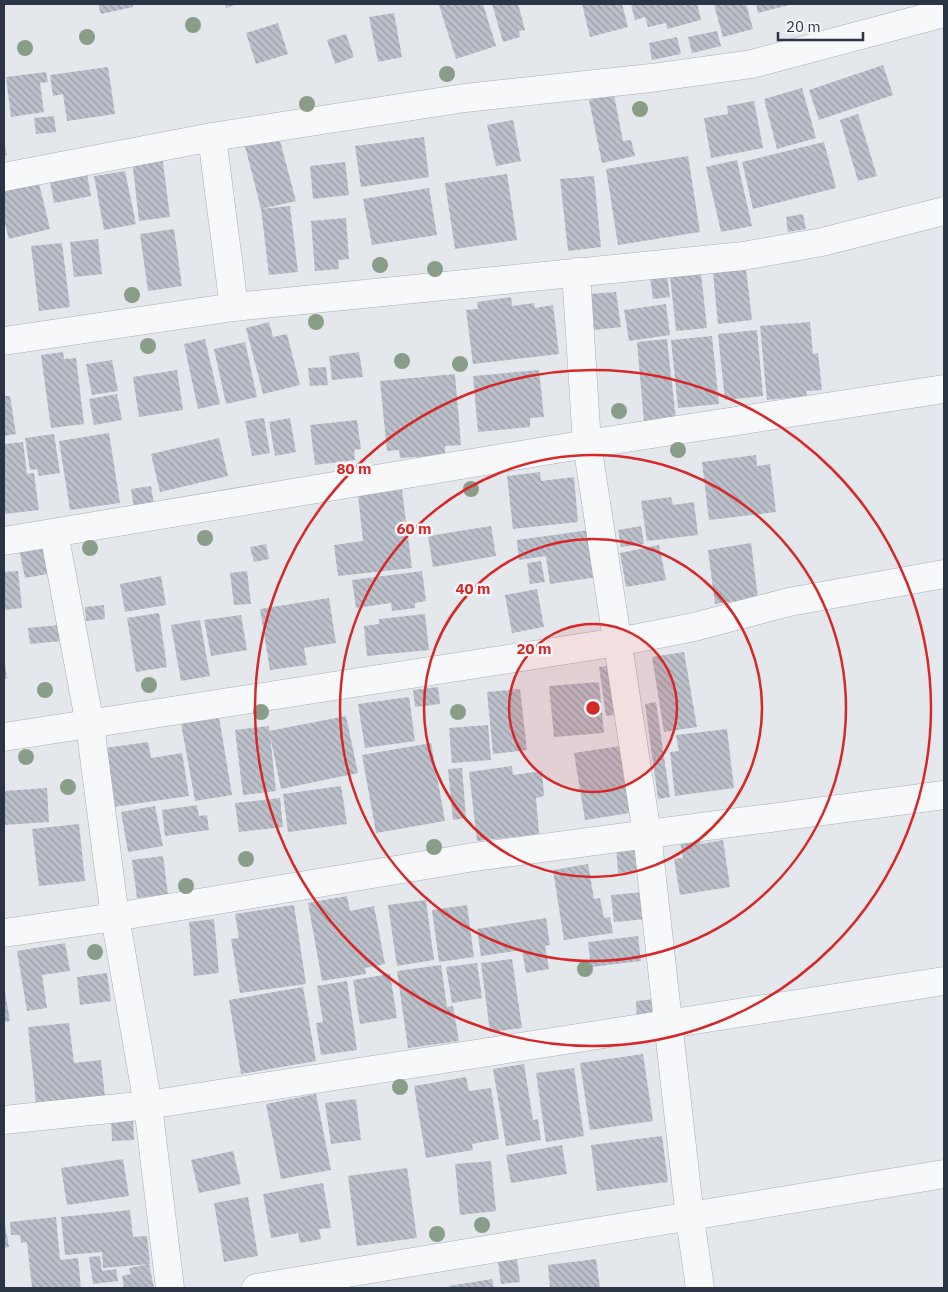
<svg xmlns="http://www.w3.org/2000/svg" width="948" height="1292" font-family="'IBM Plex Sans',sans-serif">
<style>
.building{fill:url(#building-back-hatch)}
.lines{fill:none;stroke-linecap:round;stroke-linejoin:round}
.minor-casing{stroke:#a9aeb7;stroke-width:29}
.minor{stroke:#f7f8fa;stroke-width:28}
.tree{fill:#899d89}
.ring{fill:none;stroke:#d62828;stroke-width:2.5}
.centre{fill:#d62828;stroke:#f4f6f9;stroke-width:2.5}
.ring-label{font-size:15px;text-anchor:middle;font-weight:bold;fill:#d62828;stroke:#f4f6f9;stroke-width:5;stroke-linejoin:round;paint-order:stroke}
</style>
<defs>
<pattern id="building-back-hatch" width="6" height="6" patternUnits="userSpaceOnUse" patternTransform="scale(1.25)"><rect width="6" height="6" fill="#bbc0ca"/><path d="M-1 5l2 2M0 0l6 6M5-1l2 2" fill="none" stroke="#989da6"/></pattern>
</defs>
<rect width="100%" height="100%" fill="#e4e7ec"/>
<path class="building" d="M98,4H133V7L101,14Z
M225,4H238L226,8Z
M444,4H483L496,46L456,59L439,5Z
M492,4H518L525,30L519,31L520,37L503,42Z
M582,4H622L628,27L590,37Z
M631,4H697L701,20L667,29L666,23L648,27L645,17L635,20Z
M746,4L753,29L723,37L714,5Z
M756,4H793L758,13Z
M394,13L402,57L378,62L369,17Z
M278,23L288,54L256,64L246,33Z
M717,31L721,46L692,53L688,37Z
M346,34L354,57L335,64L327,40Z
M677,37L681,54L652,60L649,43Z
M883,65L893,95L819,120L809,90Z
M108,67L115,114L67,121L63,94L53,96L50,75Z
M46,72L48,82L40,83L44,112L11,117L6,77Z
M802,88L816,138L777,149L764,99Z
M614,95L623,141L631,140L635,156L602,163L589,100Z
M754,101L763,148L711,158L704,118L728,114L727,106Z
M858,114L877,176L858,181L840,120Z
M54,116L56,132L36,134L34,118Z
M513,120L521,161L496,166L487,125Z
M279,137L296,201L261,209L290,206L298,272L269,275L261,209L245,146Z
M424,137L429,177L361,187L355,146Z
M824,142L836,188L753,209L742,162Z
M4,143L7,155L4,156Z
M162,155L170,217L139,221L132,159Z
M688,156L700,232L618,245L606,169Z
M737,160L752,226L721,232L706,167Z
M345,162L349,195L313,199L310,166Z
M86,169L91,196L54,203L49,176Z
M125,171L136,224L104,230L94,176Z
M507,174L517,240L455,249L445,183Z
M594,176L601,247L568,251L560,179Z
M38,179L50,229L9,239L4,220V180Z
M429,188L437,235L372,245L363,199Z
M803,214L806,229L788,232L786,217Z
M346,218L349,259L338,260L339,269L315,271L311,221Z
M174,229L182,286L148,291L140,234Z
M98,239L102,274L74,277L70,242Z
M62,243L70,307L39,311L31,246Z
M666,267L670,297L653,299L649,269Z
M746,269L752,320L718,324L713,273Z
M701,273L707,328L676,331L670,276Z
M616,292L621,327L594,330L589,294Z
M511,297L512,306L534,303L535,308L553,305L559,354L473,364L466,310L478,309L477,302Z
M666,304L670,335L629,341L624,310Z
M269,322L273,337L287,334L300,385L263,394L246,328Z
M810,322L813,354L818,353L822,390L806,391L807,396L767,400L760,326Z
M757,330L763,396L725,400L718,334Z
M712,336L719,404L678,408L671,340Z
M205,339L220,404L198,409L184,344Z
M667,339L676,419L644,422L637,342Z
M245,342L257,397L226,404L214,349Z
M63,352L64,359L76,358L84,424L51,428L41,355Z
M359,352L363,377L332,380L329,356Z
M112,360L118,391L92,395L86,364Z
M326,367L328,385L310,386L308,368Z
M177,370L183,410L139,417L133,377Z
M539,370L544,417L530,418V427L478,432L473,376Z
M455,374L461,445L445,446V455L400,458L399,450L387,451L380,381Z
M117,394L122,420L94,425L89,399Z
M4,396H10L16,434L4,436Z
M264,418L270,453L252,456L245,421Z
M290,418L296,452L275,456L269,422Z
M357,420L361,449L354,450L355,460L315,465L310,425Z
M109,433L120,503L70,510L59,441Z
M54,434L60,473L39,476L37,469L30,470L25,438Z
M219,438L228,476L160,492L151,454Z
M23,442L27,474L34,473L39,510L4,514V444Z
M756,455L757,466L770,464L776,512L709,520L702,462Z
M540,472L541,481L574,477L578,522L513,529L507,476Z
M151,486L154,505L134,508L131,489Z
M402,490L412,568L338,576L334,545L363,541L358,495Z
M671,497L673,505L694,502L698,535L647,541L641,501Z
M491,526L496,556L433,567L428,536Z
M641,526L644,544L621,547L618,530Z
M590,530L597,577L550,584L546,556L519,560L517,540Z
M47,538L53,573L25,578L18,544Z
M751,543L758,598L715,604L708,550Z
M266,544L269,559L254,562L250,547Z
M659,545L666,580L626,587L620,553Z
M541,561L545,582L530,584L527,563Z
M18,571L22,608L4,610V572Z
M247,571L251,604L234,605L230,573Z
M422,571L426,601L415,603V608L392,611L391,603L356,608L352,580Z
M161,576L166,605L125,612L120,584Z
M537,589L544,627L512,633L505,595Z
M329,598L336,643L304,648L307,665L270,670L260,609Z
M104,605L105,619L86,621L85,607Z
M159,613L167,667L136,672L127,618Z
M425,614L429,650L367,656L364,626L379,624V619Z
M241,615L247,650L211,656L204,620Z
M200,620L210,676L181,681L171,625Z
M60,625L62,641L30,644L28,628Z
M684,652L697,727L664,732L652,657Z
M4,664H5L7,679H4Z
M615,665L621,714L606,716L599,667Z
M599,682L604,733L554,737L549,686Z
M438,687L440,704L415,707L413,690Z
M520,689L527,750L493,754L487,692Z
M409,697L415,741L365,748L358,704Z
M656,702L670,797L658,799L645,704Z
M346,716L358,773L281,789L269,731Z
M219,717L232,795L195,801L181,723Z
M488,725L491,760L452,763L449,728Z
M269,726L276,791L243,795L235,730Z
M727,729L734,788L675,796L670,752L679,751L676,735Z
M148,742L151,758L182,753L189,796L113,807L105,748Z
M431,743L445,821L376,833L362,755Z
M620,746L630,813L585,820L574,753Z
M512,766L513,775L542,771L544,796L536,798L539,834L477,841L469,772Z
M462,768L466,818L453,820L448,769Z
M341,786L347,824L288,832L283,794Z
M47,788L49,822L4,825V791Z
M280,798L283,827L239,832L235,803Z
M197,805L199,816L207,815L209,830L165,836L162,810Z
M155,806L163,846L128,852L121,812Z
M79,824L85,881L39,886L32,829Z
M700,839V844L723,840L730,887L680,895L674,859L683,858L680,842Z
M639,845L641,872L618,873L616,846Z
M163,856L168,894L137,898L132,860Z
M588,864L594,899L600,898L604,918L610,917L613,933L564,940L553,870Z
M644,892L647,919L614,922L611,895Z
M347,896L350,911L374,906L385,964L365,968L366,974L322,981L308,903Z
M426,900L434,960L397,966L388,905Z
M294,905L306,984L240,993L231,939L239,938L235,914Z
M467,905L474,957L439,962L432,910Z
M546,918L550,945L545,946L549,969L526,973L522,950L481,956L477,929Z
M214,919L219,973L194,976L189,922Z
M638,936L641,961L591,967L588,942Z
M65,943L70,971L42,975L47,1008L27,1011L17,951Z
M512,959L522,1028L490,1032L481,963Z
M477,963L482,998L452,1003L446,967Z
M441,965L447,1007L453,1006L459,1041L408,1048L397,971Z
M107,973L111,1001L80,1005L77,977Z
M390,974L397,1018L360,1024L353,980Z
M347,981L357,1050L321,1055L316,1023L323,1022L317,986Z
M4,987L10,1021L4,1022Z
M303,987L316,1061L241,1074L229,1000Z
M655,999L657,1018L637,1019L636,1001Z
M69,1023L74,1063L101,1060L105,1097L36,1104L28,1027Z
M643,1054L653,1121L590,1130L580,1063Z
M524,1064L533,1120L538,1119L541,1140L506,1146L493,1069Z
M574,1068L584,1136L546,1142L536,1073Z
M466,1077L469,1091L491,1088L499,1139L472,1144L473,1150L426,1158L414,1086Z
M316,1094L331,1170L281,1179L266,1104Z
M356,1099L361,1140L331,1144L325,1103Z
M133,1119L134,1140L112,1141L111,1120Z
M662,1136L668,1182L597,1191L591,1145Z
M562,1145L567,1174L511,1183L506,1155Z
M233,1151L241,1184L199,1193L191,1160Z
M123,1159L129,1196L67,1205L61,1168Z
M491,1161L496,1211L460,1215L455,1164Z
M407,1168L417,1238L357,1246L348,1176Z
M323,1183L331,1228L319,1229L321,1239L300,1243L298,1233L271,1238L263,1194Z
M248,1197L258,1256L224,1262L214,1203Z
M130,1210L133,1237L147,1236L150,1264L103,1268L102,1252L65,1255L61,1217Z
M56,1217L60,1260L78,1258L81,1288H32L27,1242L21,1243L20,1235H11L10,1222Z
M4,1220L9,1247L4,1248Z
M100,1256L102,1271L116,1269L118,1281L93,1284L89,1257Z
M517,1259L520,1282L501,1284L498,1262Z
M596,1259L600,1288H550L548,1265Z
M149,1264L154,1288H124L122,1276L131,1274L129,1268Z
M492,1279L494,1288H449V1286Z"/>
<g class="lines">
<g class="minor-casing">
<path id="minor" d="M212,137L234,307
M4,177L212,137L465,98L651,78L752,64L944,13
M576,272L587,444L647,834L690,1218L700,1288
M4,341L234,307L743,256L822,242L944,211
M54,533L90,725L115,917L148,1105L170,1288
M4,541L587,444L944,389
M4,737L618,642L694,627L789,602L944,574
M4,933L115,917L474,857L944,795
M4,1120L148,1105L944,981
M256,1288L944,1174"/>
</g>
<use href="#minor" class="minor"/>
</g>
<g class="tree">
<circle cx="193" cy="25" r="8"/>
<circle cx="87" cy="37" r="8"/>
<circle cx="25" cy="48" r="8"/>
<circle cx="447" cy="74" r="8"/>
<circle cx="307" cy="104" r="8"/>
<circle cx="640" cy="109" r="8"/>
<circle cx="380" cy="265" r="8"/>
<circle cx="435" cy="269" r="8"/>
<circle cx="132" cy="295" r="8"/>
<circle cx="316" cy="322" r="8"/>
<circle cx="148" cy="346" r="8"/>
<circle cx="402" cy="361" r="8"/>
<circle cx="460" cy="364" r="8"/>
<circle cx="619" cy="411" r="8"/>
<circle cx="678" cy="450" r="8"/>
<circle cx="471" cy="489" r="8"/>
<circle cx="205" cy="538" r="8"/>
<circle cx="90" cy="548" r="8"/>
<circle cx="149" cy="685" r="8"/>
<circle cx="45" cy="690" r="8"/>
<circle cx="261" cy="712" r="8"/>
<circle cx="458" cy="712" r="8"/>
<circle cx="26" cy="757" r="8"/>
<circle cx="68" cy="787" r="8"/>
<circle cx="434" cy="847" r="8"/>
<circle cx="246" cy="859" r="8"/>
<circle cx="186" cy="886" r="8"/>
<circle cx="95" cy="952" r="8"/>
<circle cx="585" cy="969" r="8"/>
<circle cx="400" cy="1087" r="8"/>
<circle cx="482" cy="1225" r="8"/>
<circle cx="437" cy="1234" r="8"/>
</g>
<circle cx="593" cy="708" r="84" fill="#d62828" fill-opacity=".12"/>
<g class="ring">
<circle cx="593" cy="708" r="84"/>
<circle cx="593" cy="708" r="169"/>
<circle cx="593" cy="708" r="253"/>
<circle cx="593" cy="708" r="338"/>
</g>
<circle cx="593" cy="708" r="8" class="centre"/>
<g class="ring-label">
<text x="354" y="474">80 m</text>
<text x="414" y="534">60 m</text>
<text x="473" y="594">40 m</text>
<text x="534" y="654">20 m</text>
</g>
<rect width="948" height="1292" fill="none" stroke="#2b3445" stroke-width="10"/>
<path d="M778 32v8h85v-8" fill="none" stroke="#2b3445" stroke-width="2.5"/>
<text x="786" y="32" font-size="15" fill="#2b3445" stroke="#f4f6f9" stroke-width="4" paint-order="stroke">20 m</text>
</svg>
